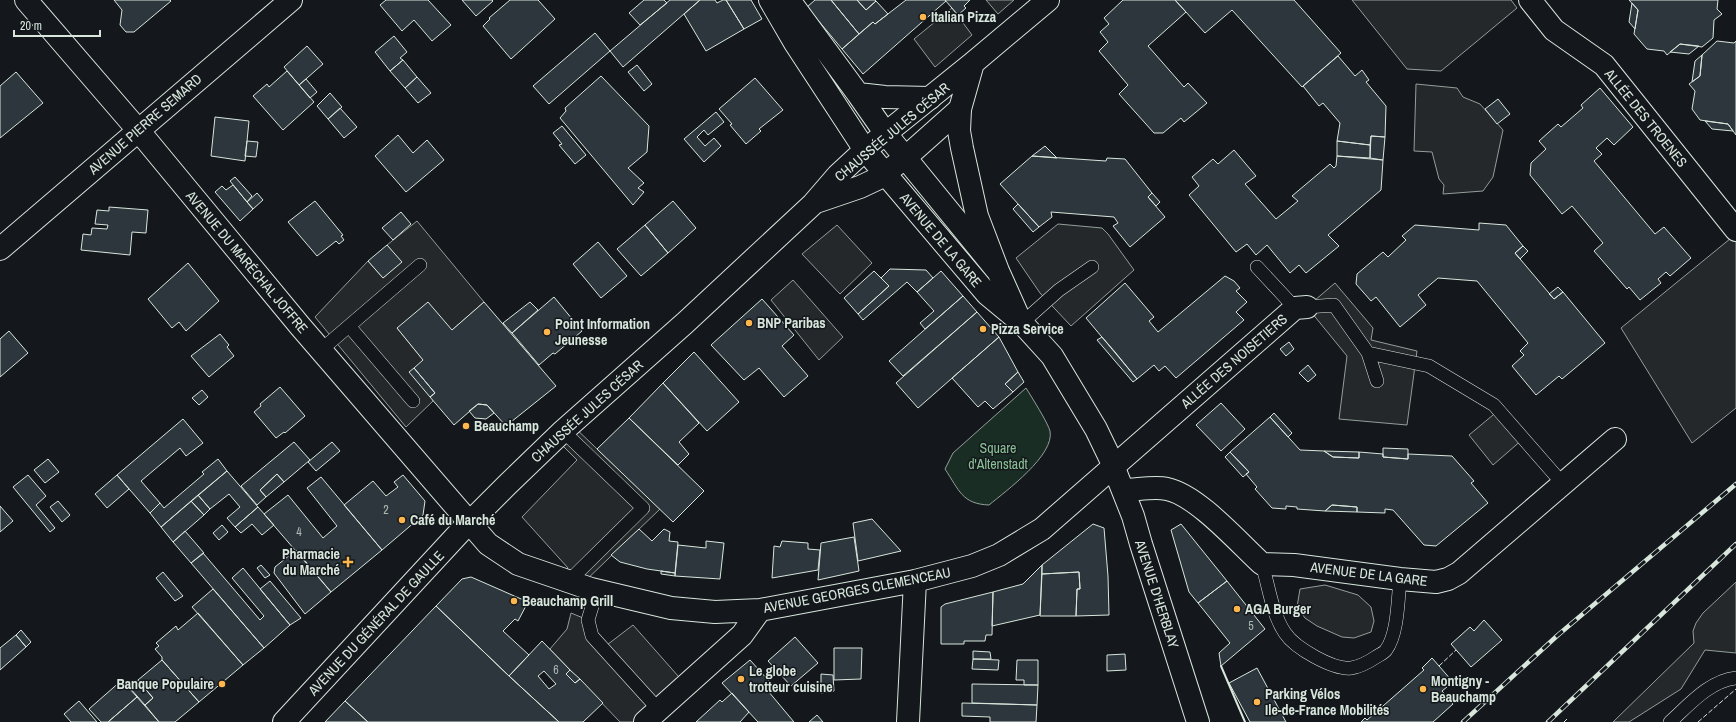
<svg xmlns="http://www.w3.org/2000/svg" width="1736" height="722" font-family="'Archivo Narrow',sans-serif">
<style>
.green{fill:#1a2d24;stroke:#939e99}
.parking{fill:#24282b;stroke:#939e99}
.building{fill:#2c363c;stroke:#d8e6dc;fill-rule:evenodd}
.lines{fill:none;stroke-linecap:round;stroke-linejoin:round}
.lane-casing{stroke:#d8e6dc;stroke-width:14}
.street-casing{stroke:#d8e6dc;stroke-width:24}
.secondary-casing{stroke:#d8e6dc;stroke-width:24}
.primary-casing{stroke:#d8e6dc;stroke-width:24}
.lane{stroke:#14181c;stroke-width:13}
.street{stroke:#14181c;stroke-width:22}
.secondary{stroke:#14181c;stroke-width:22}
.primary{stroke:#14181c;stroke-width:22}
.rail-casing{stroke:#d8e6dc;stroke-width:4.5}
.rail{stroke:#14181c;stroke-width:3;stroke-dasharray:9;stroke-linecap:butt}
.fence{stroke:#d8e6dc;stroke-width:1;stroke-dasharray:5 2;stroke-linecap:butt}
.wall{stroke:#d8e6dc;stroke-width:2}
.poi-dot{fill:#ffb74d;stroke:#14181c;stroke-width:1.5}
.labels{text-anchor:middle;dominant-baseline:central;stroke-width:3;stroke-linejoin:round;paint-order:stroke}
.number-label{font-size:12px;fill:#adbab4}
.poi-label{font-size:14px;font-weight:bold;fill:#d8e6dc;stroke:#14181c;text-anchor:start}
.street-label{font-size:14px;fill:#d8e6dc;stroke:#14181c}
.park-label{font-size:14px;fill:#8ac095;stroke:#14181c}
</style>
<rect width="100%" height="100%" fill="#14181c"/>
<path class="green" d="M1026,388C1031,396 1048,423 1050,431C1055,455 1006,491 989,505C962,504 959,490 945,469L953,453Z"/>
<path class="parking" d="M986,0H1014L998,14Z
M1352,0H1511L1517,8L1441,71L1407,69Z
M952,8L972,35L935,67L914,39Z
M1416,84L1457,88L1463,97L1480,104L1503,130L1493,177L1483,191L1443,194L1444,185L1439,179L1432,152L1414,151Z
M417,221L484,302L452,330L397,328L423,360L433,401L406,427L315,317L368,261L383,278L401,262L387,245Z
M1058,224L1102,228L1108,234L1134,270L1071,326L1040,293L1016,258Z
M837,225L872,263L840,294L802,254Z
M1736,234V408L1692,443L1621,328Z
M793,280L843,337L819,360L771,300Z
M1335,283L1373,328L1371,340L1417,351L1407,425L1339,419L1347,356L1307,307Z
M1499,410L1523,439L1493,465L1469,435Z
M571,424L660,509L581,585L559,578L568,568L522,517L577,460L555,438Z
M1736,582V653L1705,650L1681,689L1629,722H1613L1694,643L1693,631L1696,623L1703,613Z
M1325,585L1358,595L1371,607L1374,621L1371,632L1354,638L1342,637L1317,626L1305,618L1297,607L1300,589Z
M571,613L588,620L603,648L633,625L686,685L645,722H620L550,649L567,629Z"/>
<path class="building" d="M114,0H170L171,1L134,32H126L120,25L122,10Z
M386,0H428L451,25L432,41L414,20L402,31L380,5Z
M462,0H492L493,1L476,16Z
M510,0H538L555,19L511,59L483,26L490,19L489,18Z
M644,0H664L667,3L640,25L629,13Z
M670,0H700L623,67L610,51Z
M700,0H715L717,3L723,0H726L744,29L706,51L684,14Z
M726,0H751L762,19L744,29Z
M815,0H831L859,34L842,49L807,7Z
M831,0H857L866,10L876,1L888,14L875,24L873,22L859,34Z
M857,0H875L876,1L866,10Z
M906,0H945L946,1L863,74L842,49L873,22L875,24Z
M945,0H970L964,6L966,8L958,15Z
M1123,0H1175L1186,12L1148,46L1184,87L1188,83L1207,103L1184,122L1181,118L1163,133H1154L1119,94L1128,85L1099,51L1108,42L1100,32L1109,24L1104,18Z
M1175,0H1294L1341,53L1302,87L1232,10L1205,33Z
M1629,0H1718L1717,9L1722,14L1714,20L1713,38L1702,47L1680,44L1667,55L1664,51L1647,49L1634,34L1638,10Z
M1632,3L1638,10L1635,29L1629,22Z
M595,33L610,51L549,104L533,86Z
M394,36L407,52L400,58L403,60L390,71L375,52Z
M1717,41L1734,43L1736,41V135L1728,124L1700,120L1692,109L1695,91L1689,84L1700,76L1702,55Z
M1680,44L1699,46L1689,54L1670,52Z
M307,46L323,64L299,85L284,67Z
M1702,55L1700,76L1692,82L1695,61Z
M1338,56L1355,76L1362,70L1369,80L1366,82L1386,106L1385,137L1371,136L1370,145L1337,141L1340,123L1323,103L1319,106L1303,86Z
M403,60L417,77L405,88L390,71Z
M637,65L652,84L644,91L628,72Z
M287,71L314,102L283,130L253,96L267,84L269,87Z
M16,72L43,103L0,138V86Z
M601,76L649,126L647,152L628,168L644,183L638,188L644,192L633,205L560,118L566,111L565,108Z
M417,77L431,93L418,103L405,88Z
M755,78L783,110L759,129L761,131L746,144L730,125L732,124L719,109Z
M306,79L317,92L310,98L299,85Z
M1600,88L1633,127L1614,145L1607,138L1596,148L1602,154L1594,161L1655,234L1664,227L1691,258L1670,276L1666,272L1658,279L1661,283L1640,300L1629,287L1627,289L1594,251L1603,243L1572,206L1562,214L1530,175L1531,163L1546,149L1539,141L1558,124L1561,127L1583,108L1581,105Z
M330,93L342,107L328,119L317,106Z
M1498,99L1510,114L1497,124L1485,109Z
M340,108L357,127L344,138L328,119Z
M716,112L724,122L708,135L704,130L697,137L705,146L714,138L721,146L704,162L684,139Z
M215,117L249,121L245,161L211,156Z
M1705,121L1728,124L1733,131L1712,129Z
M562,126L586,155L575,164L559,145L562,144L553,133Z
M398,135L413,153L427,140L444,160L406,192L375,156Z
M1371,136L1385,137L1383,160L1370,158Z
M247,141L258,142L256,157L245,156Z
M1337,141L1370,145V158L1337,156Z
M1045,146L1057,158L1032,156Z
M1234,150L1256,176L1245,184L1276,219L1298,201L1292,196L1330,164L1334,168L1336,166L1337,156L1383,160L1381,190L1328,235L1339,246L1306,273L1299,265L1290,273L1267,245L1256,255L1247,244L1236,252L1189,195L1199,186L1192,177L1213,159L1218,164Z
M1032,156L1106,161L1107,158L1125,159L1152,193L1148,197L1165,217L1130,247L1113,226L1118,223L1114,217L1051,212L1052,217L1039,227L1000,184Z
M235,177L252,196L247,202L230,181Z
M233,185L253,209L240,221L215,192L222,186L226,190Z
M257,193L263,200L253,209L247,202Z
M1152,193L1160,202L1156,206L1148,197Z
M315,201L343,235L341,236L344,240L339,244L336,241L317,256L288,222Z
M673,201L696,228L668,253L645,225Z
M1018,204L1039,227L1033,232L1013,209Z
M109,207L148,210L146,233L132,232L130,255L81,250L83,234L91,235L92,228L107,229L108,225L95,224L97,210L109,211Z
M401,212L411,224L393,240L382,228Z
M1479,223L1506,225L1523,246L1515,253L1554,299L1563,292L1605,343L1562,379L1559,376L1536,395L1512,366L1524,355L1520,351L1528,343L1477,281L1438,278L1418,295L1426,305L1400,327L1376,297L1371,301L1356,284L1357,274L1383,252L1388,257L1406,240L1402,236L1415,225L1479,230Z
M645,225L668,253L641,276L617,249Z
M598,242L627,276L601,298L573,264Z
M387,245L402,262L383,278L368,261Z
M1523,246L1528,251L1520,259L1515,253Z
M188,263L219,301L186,331L179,322L172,328L148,299Z
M890,269L926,270L933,278L917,292L907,282L863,320L858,314L889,286L881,278Z
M874,271L889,286L858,314L844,298Z
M941,271L963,296L925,329L920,323L934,311L917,292Z
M1225,276L1234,281L1240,288L1236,291L1247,302L1236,312L1244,320L1176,378L1165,366L1159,371L1154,365L1137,379L1086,318L1125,283L1154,317L1149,321L1158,332Z
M1558,287L1563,292L1554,299L1549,294Z
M963,296L977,312L903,376L889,361Z
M554,297L582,331L555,354L553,353L539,365L512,333Z
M762,299L794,335L782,346L808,376L784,397L759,368L744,380L711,345Z
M428,302L452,330L484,302L556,386L506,426L487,405L478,404L454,425L430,397L435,393L414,368L423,360L397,328Z
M530,302L538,310L512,333L503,323Z
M977,312L999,337L918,408L896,383Z
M9,331L28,353L0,377V339Z
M220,334L229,345L227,347L234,356L209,377L191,356Z
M999,337L1018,372L1005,384L1013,392L993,409L985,401L978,407L952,378Z
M1102,337L1115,352L1137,379L1133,382L1097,340Z
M1289,342L1294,349L1286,356L1280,349Z
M694,352L739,402L707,431L663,383Z
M1308,365L1316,375L1308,382L1299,373Z
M414,368L435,393L430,397L409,372Z
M1018,372L1024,382L1013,392L1005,384Z
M663,383L699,423L679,442L689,454L678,465L629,418Z
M280,387L305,416L285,433L284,432L276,438L254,412L261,406L260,404Z
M202,390L208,397L199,405L192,398Z
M1221,403L1245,429L1221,451L1196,425Z
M478,404L487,405L494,413L486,419L475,418L469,411Z
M1274,413L1292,433L1288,437L1270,417Z
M1270,417L1300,450L1324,451L1333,457L1359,458V452L1383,454V457L1408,459V454L1452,456L1474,481L1471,483L1488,503L1436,546L1424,545L1393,510L1385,509V513L1357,512V507L1332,505L1325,511L1297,509V507L1286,506V509L1272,508L1255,489L1257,487L1246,474L1249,472L1230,452Z
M629,418L704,491L673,522L597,449Z
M183,419L203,443L186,456L180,448L141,481L160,503L150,513L117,475Z
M294,442L310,460L284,482L277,474L260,490L266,497L257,505L241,486Z
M332,442L340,451L316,471L308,462Z
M1383,448L1408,449V459L1383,457Z
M1324,451L1359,452V458L1333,457Z
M1230,452L1249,472L1243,477L1225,457Z
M48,459L59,472L45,483L34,470Z
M218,459L227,471L161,527L150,513L160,503L164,508L204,474L202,472Z
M227,471L258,507L235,527L227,518L240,507L229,494L210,509L198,495Z
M277,474L284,482L266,497L260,490Z
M28,475L46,496L36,505L55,528L50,532L13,487Z
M117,475L129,489L107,508L95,494Z
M403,475L425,501L423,515L382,550L344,505L373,481L386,496L398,487L394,482Z
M321,477L382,550L331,592L264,514L288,495L323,538L337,526L307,488Z
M198,495L210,509L204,515L191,501Z
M58,501L70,515L62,522L50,507Z
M191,501L204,515L173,542L161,527Z
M1332,505L1357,507V512L1325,511Z
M0,506L13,521L0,532Z
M258,507L274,525L262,535L252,524L241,533L235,527Z
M872,519L901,551L858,561L853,523Z
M1093,524L1104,528L1108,576L1109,615L1076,616L1077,589H1080L1079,572L1042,574V565Z
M1181,524L1227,581L1198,603L1189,592L1171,530Z
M222,525L228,532L219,540L213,533Z
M639,529L652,541L664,529L670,532L669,541L678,542L675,573L647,569L620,562L611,555Z
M185,531L204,553L191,563L173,542Z
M854,537L859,571L818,580L821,543Z
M706,541L724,543L720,579L675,576L678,545L706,548Z
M782,541L808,543V549L820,550L818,570L772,578L774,546L780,547Z
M296,550L331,592L305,614L274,573L275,567Z
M203,553L260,620L264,616L232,578L243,568L290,625L264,648L191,563Z
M261,565L270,575L265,578L257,568Z
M1042,565L1040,615L992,626L993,592L1023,584Z
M661,571L675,573V576L661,574Z
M163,572L183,596L175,601L156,578Z
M1079,572L1080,589H1077L1076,616H1040L1042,574Z
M471,577L528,602L518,621L515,619L503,631L529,655L509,676L436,606L462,579Z
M270,581L301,618L290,625L260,589Z
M1227,581L1265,629L1221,666L1219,653L1230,643L1198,603Z
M213,589L264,648L243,665L192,607Z
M993,592L992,635H986L985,641H964V644H941V607L945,604Z
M436,606L509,676L559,722H368L345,701Z
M198,613L243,665L199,702L162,660V657L155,649L159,646L156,643L176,626L178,630Z
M1484,620L1502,640L1471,667L1451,644L1470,627L1474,631Z
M21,630L31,642L26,647L16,635Z
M16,635L26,647L0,670V648Z
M795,637L818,663L791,686L768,661Z
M542,641L570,670L566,674L575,683L580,679L603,703L583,722H559L509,676ZM544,671L556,684L549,689L538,676Z
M834,648H862L861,679L834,680Z
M973,651L990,652L991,659H973Z
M1125,654L1126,670L1107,671V655Z
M1432,658L1453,682L1442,691L1453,704L1433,722H1361L1365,718L1367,720L1424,670L1422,668Z
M973,659L999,660L998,670L972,669Z
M162,660L199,702L175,722H159L145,705L153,698L138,680Z
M750,660L769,681L763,685L794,722H758L722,683Z
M1017,660H1038V685H1024V680H1016Z
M1257,668L1286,722H1250L1229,683Z
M570,670L580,679L575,683L566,674Z
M821,674L833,675L834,691L821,693Z
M122,680L137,697L108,722H101L89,709Z
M138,680L153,698L145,705L129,687Z
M972,684L1038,685L1037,705L972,703Z
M732,693L749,712L740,722H696L720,700L722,702Z
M137,697L159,722H108Z
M79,701L97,722H71L64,714Z
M345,701L368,722H325Z
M962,703L1037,705L1036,722H990V717L962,716Z
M817,715L823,722H809Z"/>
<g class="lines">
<g class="lane-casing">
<path id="lane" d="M1257,267L1295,308
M1307,307L1334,305L1368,353L1377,381
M1022,323L1059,290L1092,267
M349,326L413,401
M321,350L420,265
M1368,353L1429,366L1494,405L1563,484
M563,431L643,508L569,581
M1262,564C1269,587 1272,614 1285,633C1295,648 1333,670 1351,668C1359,667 1370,661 1376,657C1379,655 1384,653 1386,650C1398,634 1398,599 1400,579
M597,590L588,620L592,636L659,710
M1670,722C1689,705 1709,681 1736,678"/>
</g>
<g class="street-casing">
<path id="street" d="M26,0L138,130L300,326L488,544L518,564L591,589L671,608L715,612L760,610L915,581L972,566L999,555L1042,529L1295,308L1307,307
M1530,0L1554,30L1604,65L1736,230
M0,249L291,0
M1124,490C1136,490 1155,486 1167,489C1197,495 1239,543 1262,564L1294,565L1400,579L1436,582L1448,579L1459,573L1615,439
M645,722L742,635L760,610
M908,722L915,581"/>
</g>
<g class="secondary-casing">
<path id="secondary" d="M789,0L858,94L886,134L996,269
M858,94L885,97L930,98
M816,202L860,187L877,179L905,158L960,109
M284,722L460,532L508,484L563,431L685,323L813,204L838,175L865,150L795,43L770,0"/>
</g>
<g class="primary-casing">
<path id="primary" d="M1048,0L973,63L865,150L987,294L1022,323L1052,356L1096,429L1110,458L1133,516L1141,544L1198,722
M973,63L960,109L959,131L962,148L977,216L998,271L1019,318"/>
</g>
<use href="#lane" class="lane"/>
<use href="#street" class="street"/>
<use href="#secondary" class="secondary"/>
<use href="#primary" class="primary"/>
<g class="rail-casing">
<path id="rail" d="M1463,722L1558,635L1736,484
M1548,722L1736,544"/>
</g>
<use href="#rail" class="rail"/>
<path class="fence" d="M1439,666L1456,650
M1564,722L1567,719
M1698,722L1736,689"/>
<path class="wall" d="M1221,666L1245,722"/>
</g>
<g class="poi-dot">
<circle cx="923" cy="17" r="4"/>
<circle cx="749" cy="323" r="4"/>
<circle cx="983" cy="329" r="4"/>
<circle cx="547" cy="332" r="4"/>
<circle cx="466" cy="426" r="4"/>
<circle cx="402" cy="520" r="4"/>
<path d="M346 556h4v4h4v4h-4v4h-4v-4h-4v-4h4z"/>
<circle cx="514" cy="601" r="4"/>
<circle cx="1237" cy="609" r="4"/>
<circle cx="741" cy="679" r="4"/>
<circle cx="222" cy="684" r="4"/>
<circle cx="1423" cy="689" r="4"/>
<circle cx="1257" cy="702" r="4"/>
</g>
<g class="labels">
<g class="number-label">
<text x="386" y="510">2</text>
<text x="299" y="532">4</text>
<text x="1251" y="626">5</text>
<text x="556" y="670">6</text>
</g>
<g class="poi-label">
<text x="931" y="17">Italian Pizza</text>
<text x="757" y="323">BNP Paribas</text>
<text x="555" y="324">Point Information<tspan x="555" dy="16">Jeunesse</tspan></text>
<text x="991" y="329">Pizza Service</text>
<text x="474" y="426">Beauchamp</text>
<text x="410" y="520">Café du Marché</text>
<text x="340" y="554" text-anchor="end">Pharmacie<tspan x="340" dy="16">du Marché</tspan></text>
<text x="522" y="601">Beauchamp Grill</text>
<text x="1245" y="609">AGA Burger</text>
<text x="749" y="671">Le globe<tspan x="749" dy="16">trotteur cuisine</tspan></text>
<text x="1431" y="681">Montigny -<tspan x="1431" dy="16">Beauchamp</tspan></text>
<text x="214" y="684" text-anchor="end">Banque Populaire</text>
<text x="1265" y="694">Parking Vélos<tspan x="1265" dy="16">Ile-de-France Mobilités</tspan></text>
</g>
<g class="street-label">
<text transform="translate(1646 118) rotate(51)">ALLÉE DES TROENES</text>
<text transform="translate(145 124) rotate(-41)">AVENUE PIERRE SEMARD</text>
<text transform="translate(892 132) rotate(-40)">CHAUSSÉE JULES CÉSAR</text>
<text transform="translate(941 240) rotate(50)">AVENUE DE LA GARE</text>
<text transform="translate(247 262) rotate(50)">AVENUE DU MARÉCHAL JOFFRE</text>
<text transform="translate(1234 361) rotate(-41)">ALLÉE DES NOISETIERS</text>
<text transform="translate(587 411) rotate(-42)">CHAUSSÉE JULES CÉSAR</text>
<text transform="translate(1369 574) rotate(7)">AVENUE DE LA GARE</text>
<text transform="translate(857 590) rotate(-11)">AVENUE GEORGES CLEMENCEAU</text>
<text transform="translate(1157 594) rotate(72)">AVENUE D'HERBLAY</text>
<text transform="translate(376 623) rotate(-47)">AVENUE DU GÉNÉRAL DE GAULLE</text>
</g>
<g class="park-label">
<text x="998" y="448">Square<tspan x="998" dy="16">d'Altenstadt</tspan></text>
</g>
</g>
<path d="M14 30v6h86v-6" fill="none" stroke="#d8e6dc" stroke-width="2"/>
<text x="20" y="30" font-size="12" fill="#d8e6dc" stroke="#14181c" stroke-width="3" paint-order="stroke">20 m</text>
</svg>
